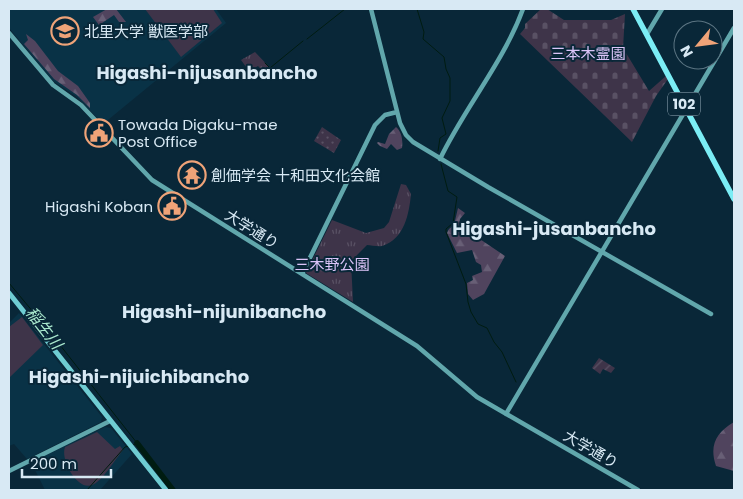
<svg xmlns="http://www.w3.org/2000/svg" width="743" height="499" font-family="Poppins,'Noto Sans JP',sans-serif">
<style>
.built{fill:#093246}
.grass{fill:url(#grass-dots)}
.forest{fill:url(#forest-firs)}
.cemetery{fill:url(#cemetery-stones)}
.park{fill:url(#park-tufts)}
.garden{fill:url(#garden-furrows)}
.pitch{fill:#3e3449}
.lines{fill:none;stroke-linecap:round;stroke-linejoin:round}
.stream{stroke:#001c11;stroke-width:1}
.river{stroke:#001c11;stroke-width:5.5}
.secondary{stroke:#61a7ac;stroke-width:4.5}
.primary{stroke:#6fccd2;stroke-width:5}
.highway{stroke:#7bedf5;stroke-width:5.5}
.labels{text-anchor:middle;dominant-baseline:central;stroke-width:4;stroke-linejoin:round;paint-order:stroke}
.shield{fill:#092738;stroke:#9aafbc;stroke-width:1}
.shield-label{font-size:14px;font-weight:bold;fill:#d8e9f4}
.poi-label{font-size:15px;fill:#d8e9f4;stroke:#092738;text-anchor:start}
.park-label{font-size:15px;fill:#dbc4f8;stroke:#092738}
.street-label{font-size:15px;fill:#d8e9f4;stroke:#092738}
.water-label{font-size:16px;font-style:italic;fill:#abeacf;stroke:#092738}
.quarter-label{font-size:18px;font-weight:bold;fill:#d8e9f4;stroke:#092738}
</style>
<defs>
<pattern id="grass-dots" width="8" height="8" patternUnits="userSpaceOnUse" patternTransform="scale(1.25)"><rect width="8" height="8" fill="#3e3449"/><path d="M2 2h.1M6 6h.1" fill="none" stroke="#595164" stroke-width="1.8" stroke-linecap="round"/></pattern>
<pattern id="forest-firs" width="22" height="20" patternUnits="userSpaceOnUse" patternTransform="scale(1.25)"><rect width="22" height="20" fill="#50445e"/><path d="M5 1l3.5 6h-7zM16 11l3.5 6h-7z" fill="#685f76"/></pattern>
<pattern id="cemetery-stones" width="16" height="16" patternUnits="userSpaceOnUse" patternTransform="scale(1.25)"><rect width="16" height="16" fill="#3e3449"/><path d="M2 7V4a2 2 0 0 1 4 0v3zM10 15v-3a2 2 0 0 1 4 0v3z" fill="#595164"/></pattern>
<pattern id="park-tufts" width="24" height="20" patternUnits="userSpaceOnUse" patternTransform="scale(1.25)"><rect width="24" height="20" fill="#3e3449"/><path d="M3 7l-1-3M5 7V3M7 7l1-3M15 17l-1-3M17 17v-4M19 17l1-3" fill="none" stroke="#595164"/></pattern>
<pattern id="garden-furrows" width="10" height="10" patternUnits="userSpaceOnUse" patternTransform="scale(1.25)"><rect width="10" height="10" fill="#3e3449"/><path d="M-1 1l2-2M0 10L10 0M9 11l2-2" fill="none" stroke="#595164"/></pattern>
</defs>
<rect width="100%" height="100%" fill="#092738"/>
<path class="built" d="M9,9H216L226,23L103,124L77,97L53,81L9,28Z
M19,313L102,417L101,422L27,459L14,444L9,446V323Z
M105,427L111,428L132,454L100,490H45L31,462Z"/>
<path class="grass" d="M322,127L341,140L334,153L314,141Z"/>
<path class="forest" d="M107,9H116L126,22H119L114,15L99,25L93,17Z
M26,34L35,41L58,71L78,86L90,103V108L77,95L54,79L24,44L28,40Z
M396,127C402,132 403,141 402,148L397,150L391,144L387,149L380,146L377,143L378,142L385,144L389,134Z
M458,208L465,213L460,219L459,225L505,256L484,294L473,300L468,294L467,283L473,280L472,276L482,272L481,265L476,262L472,250L457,253L447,233L449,229L454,225Z
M734,422V471L716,466C709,445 716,433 734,422Z"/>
<path class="cemetery" d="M541,9H547L564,20H611L625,14L623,48L649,91L666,76L668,79L656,96L632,142L520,34L525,28V24Z"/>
<path class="park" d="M255,52L274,72L268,77L258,66L249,71L241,60Z
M401,184L406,185L411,194C409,213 405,239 382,246C378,247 371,245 367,245L351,261L353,302L306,273L332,220L366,233L384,228L389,222Z"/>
<path class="garden" d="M599,358L615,368L611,373L603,369L600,374L592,368Z"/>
<path class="pitch" d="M145,9H213L222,23L181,57Z
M22,317L43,345L9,378V327Z
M97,432L115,449L120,446L123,450C116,458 102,482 92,485C77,491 60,459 65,447Z"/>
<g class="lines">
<path class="stream" d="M417,9L424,32L423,39L444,57L446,69L450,78V101L442,118L446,134L440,138L438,151
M307,39L345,9
M265,63L270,68L303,41
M441,164L448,191L457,197L453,223L446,229V232L466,284L468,302L471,312L478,324L487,328L494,342L502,352L516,382
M9,283L49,331L137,443L133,445
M87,490L125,447L129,446"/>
<path class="river" d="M137,443L173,490"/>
<path class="secondary" d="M371,9L400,123L406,135L413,142L488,187L711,314
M9,33L53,85L81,105L152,180L417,346L477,397L638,490
M647,34L662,9
M440,159C465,107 503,63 523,9
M302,274L375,125L385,115L397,112
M506,414L734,28
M9,471L110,421"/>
<path class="primary" d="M9,293L166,490"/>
<path class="highway" d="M633,9L734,199"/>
</g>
<defs>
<g id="university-ring" transform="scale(1.4375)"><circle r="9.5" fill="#092738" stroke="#efa378" stroke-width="1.5"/><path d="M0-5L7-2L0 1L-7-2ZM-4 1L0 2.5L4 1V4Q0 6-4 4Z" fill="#efa378"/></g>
<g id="civic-ring" transform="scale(1.4375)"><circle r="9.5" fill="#092738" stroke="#efa378" stroke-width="1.5"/><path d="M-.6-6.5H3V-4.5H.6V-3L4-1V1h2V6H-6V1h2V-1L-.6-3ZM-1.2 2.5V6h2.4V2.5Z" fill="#efa378"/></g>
<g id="temple-ring" transform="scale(1.4375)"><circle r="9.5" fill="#092738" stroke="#efa378" stroke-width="1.5"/><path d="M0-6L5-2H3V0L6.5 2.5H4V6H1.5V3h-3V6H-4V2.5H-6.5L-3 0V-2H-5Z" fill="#efa378"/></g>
</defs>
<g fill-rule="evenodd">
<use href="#university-ring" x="65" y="31"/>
<use href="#civic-ring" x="99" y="133"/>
<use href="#temple-ring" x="192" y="175"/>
<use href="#civic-ring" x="172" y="206"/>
</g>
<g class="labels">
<rect class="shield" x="668" y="92.5" width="32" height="23" rx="4"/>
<g class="shield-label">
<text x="684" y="104">102</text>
</g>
<g class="poi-label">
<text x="84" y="31">北里大学 獣医学部</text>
<text x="118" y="124">Towada Digaku-mae<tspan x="118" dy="17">Post Office</tspan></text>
<text x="211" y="175">創価学会 十和田文化会館</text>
<text x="153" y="206" text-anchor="end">Higashi Koban</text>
</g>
<g class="park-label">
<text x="588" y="53">三本木霊園</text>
<text x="332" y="264">三木野公園</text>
</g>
<g class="street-label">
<text transform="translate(252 229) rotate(32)">大学通り</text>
<text transform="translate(591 449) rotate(30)">大学通り</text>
</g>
<g class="water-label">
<text transform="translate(44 328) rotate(52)">稲生川</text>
</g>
<g class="quarter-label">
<text x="207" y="72">Higashi-nijusanbancho</text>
<text x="554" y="228">Higashi-jusanbancho</text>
<text x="224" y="311">Higashi-nijunibancho</text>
<text x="139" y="376">Higashi-nijuichibancho</text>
</g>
</g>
<rect width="743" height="499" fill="none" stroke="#d8e9f4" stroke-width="20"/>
<g transform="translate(698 45) rotate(241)"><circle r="24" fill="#092738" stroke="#5c7583"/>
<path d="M0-4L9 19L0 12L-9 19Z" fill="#efa378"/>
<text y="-8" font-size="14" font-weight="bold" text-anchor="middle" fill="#d8e9f4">N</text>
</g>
<path d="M22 469v8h89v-8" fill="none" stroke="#d8e9f4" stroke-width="2.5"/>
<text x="30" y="469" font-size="15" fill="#d8e9f4" stroke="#092738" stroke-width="4" paint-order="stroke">200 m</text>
</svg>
